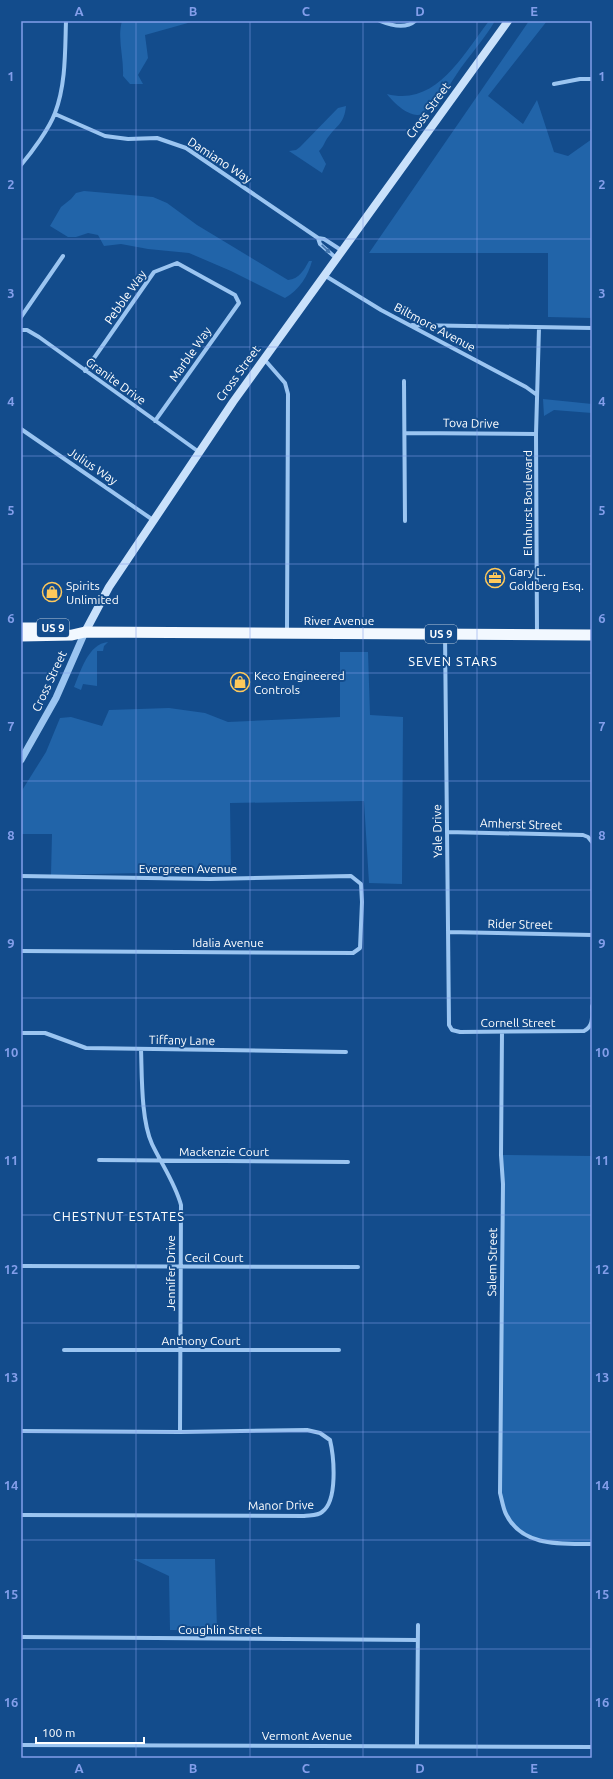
<svg xmlns="http://www.w3.org/2000/svg" width="613" height="1779" font-family="Ubuntu,sans-serif">
<style>
.green{fill:#2164a9}
.lines{fill:none;stroke-linecap:round;stroke-linejoin:round}
.minor{stroke:#9bc5f1;stroke-width:4}
.tertiary{stroke:#9bc5f1;stroke-width:7}
.secondary{stroke:#c9e1fb;stroke-width:8}
.trunk{stroke:#f2f8ff;stroke-width:11}
.oneway{fill:#4376af}
.grid{fill:none;stroke:#839eea;stroke-width:1;stroke-opacity:0.55}
.labels{text-anchor:middle;dominant-baseline:central;stroke-width:4;stroke-linejoin:round;paint-order:stroke}
.shield{fill:#134c8c;stroke:#b8c9dc;stroke-width:1}
.shield-label{font-size:11px;font-weight:bold;fill:#fff}
.street-label{font-size:12px;fill:#fff;stroke:#134c8c}
.poi-label{font-size:12px;fill:#fff;stroke:#134c8c;text-anchor:start}
.neighbourhood-label{font-size:13px;letter-spacing:1px;fill:#fff;stroke:#134c8c}
.neatline{fill:none;stroke:#839eea;stroke-width:1.5}
.grid-label{font-size:13px;text-anchor:middle;font-weight:bold;fill:#839eea}
</style>
<rect width="100%" height="100%" fill="#134c8c"/>
<path class="green" d="M122,21H195L145,35L148,58L138,75L143,84H130L123,76C124,58 117,38 122,21Z
M489,21H495C484,39 475,49 463,65C452,79 439,108 422,114C410,119 393,102 387,94C437,107 463,54 489,21Z
M529,21H547L488,96L523,124L537,100L554,152L568,156L592,139V318L548,317V253H369Z
M346,106C344,124 338,124 329,136C324,142 325,145 319,151L326,164L322,173L289,151L296,150L300,147L338,108Z
M84,191L153,197L167,203L197,225L288,280C299,279 304,270 309,261H312C308,276 299,290 285,298L231,271L189,253L148,249L121,244L104,246L98,235L88,233L76,237H68L50,226L61,207L71,199L76,193Z
M543,399L592,404V413L554,410L544,416Z
M108,642L104,646L103,651H97V686L83,684L81,690L74,687C81,671 88,644 108,642Z
M340,652H368L370,715L403,717L402,884L369,883L364,801L230,803L231,871L51,875L52,834H21V792L46,752L60,718L71,717L102,726L109,710L169,708L205,713L228,722L340,717Z
M501,1155L592,1156V1545C562,1542 521,1546 506,1514C503,1508 502,1500 500,1493Z
M133,1559H215L217,1630H170L169,1576Z"/>
<g class="lines">
<path class="minor" d="M380,21C390,25 406,29 415,21
M554,84L580,79H592
M55,114L105,136L128,139L157,138L186,148L318,238L324,239L341,250
M21,165C32,152 49,129 55,113C66,84 65,51 66,21
M318,238L320,244L336,258
M324,275L381,310L526,387L537,395
M21,317L63,256
M412,325L592,328
M21,330H27L39,337L199,452
M264,359L285,383L288,394L287,632
M85,371L154,272L177,263L235,295L239,303L155,421
M404,381L405,521
M21,429L153,520
M405,433L536,434
M537,633L536,434L539,328
M445,634L449,1025L452,1030L460,1032L584,1031C594,1026 592,1016 592,1006
M447,832L583,835L588,837L592,842
M21,876L210,879L351,876L361,884L362,902L360,948L353,953L21,951
M448,932L592,935
M502,1032L501,1155L503,1184L500,1493C502,1500 503,1508 506,1514C522,1547 561,1544 592,1544
M21,1033H45L86,1048L346,1052
M141,1049C142,1076 141,1120 152,1144C162,1165 175,1183 181,1205L180,1432
M99,1160L348,1162
M21,1266L358,1267
M64,1350H339
M21,1431L180,1432L307,1430L320,1433L330,1440C334,1457 338,1501 322,1512C318,1516 309,1515 304,1516L21,1515
M21,1637L418,1640
M21,1745L592,1747
M417,1746L418,1625"/>
<path class="tertiary" d="M21,760L56,698L85,632"/>
<path class="secondary" d="M85,632L109,587L233,402L508,21"/>
<path class="trunk" d="M21,628H47
M21,636L72,635L85,632L592,635"/>
</g>
<defs><path id="oneway-solid" d="M-6-.8H1V-3.2L6.5 0L1 3.2V.8H-6Z"/></defs>
<use class="oneway" href="#oneway-solid" transform="translate(326 249) rotate(44)"/>
<path class="grid" d="M136,21V1758M250,21V1758M363,21V1758M477,21V1758M21,130H592M21,239H592M21,347H592M21,456H592M21,564H592M21,673H592M21,781H592M21,890H592M21,998H592M21,1106H592M21,1215H592M21,1323H592M21,1432H592M21,1540H592M21,1649H592"/>
<defs>
<g id="office-ring" transform="scale(1)"><circle r="9.5" fill="#134c8c" stroke="#ffc95b" stroke-width="1.5"/><path d="M-6-3h4V-5.5h4V-3h4V5H-6ZM-1-4.5V-3h2v-1.5ZM-6 0V1H6V0Z" fill="#ffc95b"/></g>
<g id="shop-ring" transform="scale(1)"><circle r="9.5" fill="#134c8c" stroke="#ffc95b" stroke-width="1.5"/><path d="M-5-2.5h2.3a2.7 3.5 0 0 1 5.4 0H5L5.5 6h-11ZM-1.5-2.5h3a1.5 2.3 0 0 0-3 0Z" fill="#ffc95b"/></g>
</defs>
<g fill-rule="evenodd">
<use href="#office-ring" x="495" y="578"/>
<use href="#shop-ring" x="52" y="592"/>
<use href="#shop-ring" x="240" y="682"/>
</g>
<g class="labels">
<g class="shield">
<rect x="37" y="619" width="32" height="18" rx="3"/>
<rect x="425" y="625" width="32" height="18" rx="3"/>
</g>
<g class="shield-label">
<text x="53" y="628">US 9</text>
<text x="441" y="634">US 9</text>
</g>
<g class="street-label">
<text transform="translate(428 110) rotate(-54)">Cross Street</text>
<text transform="translate(220 160) rotate(33)">Damiano Way</text>
<text transform="translate(125 297) rotate(-55)">Pebble Way</text>
<text transform="translate(435 327) rotate(28)">Biltmore Avenue</text>
<text transform="translate(190 354) rotate(-55)">Marble Way</text>
<text transform="translate(238 373) rotate(-54)">Cross Street</text>
<text transform="translate(116 381) rotate(36)">Granite Drive</text>
<text transform="translate(471 423) rotate(1)">Tova Drive</text>
<text transform="translate(93 466) rotate(34)">Julius Way</text>
<text transform="translate(527 503) rotate(-90)">Elmhurst Boulevard</text>
<text x="339" y="620">River Avenue</text>
<text transform="translate(49 681) rotate(-65)">Cross Street</text>
<text transform="translate(521 824) rotate(2)">Amherst Street</text>
<text transform="translate(437 831) rotate(-91)">Yale Drive</text>
<text x="188" y="868">Evergreen Avenue</text>
<text transform="translate(520 924) rotate(1)">Rider Street</text>
<text x="228" y="942">Idalia Avenue</text>
<text x="518" y="1022">Cornell Street</text>
<text transform="translate(182 1040) rotate(1)">Tiffany Lane</text>
<text x="224" y="1151">Mackenzie Court</text>
<text x="214" y="1257">Cecil Court</text>
<text transform="translate(492 1262) rotate(-89)">Salem Street</text>
<text transform="translate(170 1273) rotate(-90)">Jennifer Drive</text>
<text x="201" y="1340">Anthony Court</text>
<text transform="translate(281 1505) rotate(-1)">Manor Drive</text>
<text x="220" y="1629">Coughlin Street</text>
<text x="307" y="1735">Vermont Avenue</text>
</g>
<g class="poi-label">
<text x="509" y="571">Gary L.<tspan x="509" dy="14">Goldberg Esq.</tspan></text>
<text x="66" y="585">Spirits<tspan x="66" dy="14">Unlimited</tspan></text>
<text x="254" y="675">Keco Engineered<tspan x="254" dy="14">Controls</tspan></text>
</g>
<g class="neighbourhood-label">
<text x="453" y="661">SEVEN STARS</text>
<text x="119" y="1216">CHESTNUT ESTATES</text>
</g>
</g>
<rect width="613" height="1779" fill="none" stroke="#134c8c" stroke-width="44"/>
<path d="M36 1737v6h108v-6" fill="none" stroke="#ffffff" stroke-width="2"/>
<text x="42" y="1737" font-size="12" fill="#ffffff" stroke="#134c8c" stroke-width="3" paint-order="stroke">100 m</text>
<rect x="22" y="22" width="569" height="1735" class="neatline"/>
<g class="grid-label">
<text x="79" y="16">A</text>
<text x="193" y="16">B</text>
<text x="306" y="16">C</text>
<text x="420" y="16">D</text>
<text x="534" y="16">E</text>
<text x="11" y="81">1</text>
<text x="602" y="81">1</text>
<text x="11" y="189">2</text>
<text x="602" y="189">2</text>
<text x="11" y="298">3</text>
<text x="602" y="298">3</text>
<text x="11" y="406">4</text>
<text x="602" y="406">4</text>
<text x="11" y="515">5</text>
<text x="602" y="515">5</text>
<text x="11" y="623">6</text>
<text x="602" y="623">6</text>
<text x="11" y="731">7</text>
<text x="602" y="731">7</text>
<text x="11" y="840">8</text>
<text x="602" y="840">8</text>
<text x="11" y="948">9</text>
<text x="602" y="948">9</text>
<text x="11" y="1057">10</text>
<text x="602" y="1057">10</text>
<text x="11" y="1165">11</text>
<text x="602" y="1165">11</text>
<text x="11" y="1274">12</text>
<text x="602" y="1274">12</text>
<text x="11" y="1382">13</text>
<text x="602" y="1382">13</text>
<text x="11" y="1490">14</text>
<text x="602" y="1490">14</text>
<text x="11" y="1599">15</text>
<text x="602" y="1599">15</text>
<text x="11" y="1707">16</text>
<text x="602" y="1707">16</text>
<text x="79" y="1773">A</text>
<text x="193" y="1773">B</text>
<text x="306" y="1773">C</text>
<text x="420" y="1773">D</text>
<text x="534" y="1773">E</text>
</g>
</svg>
